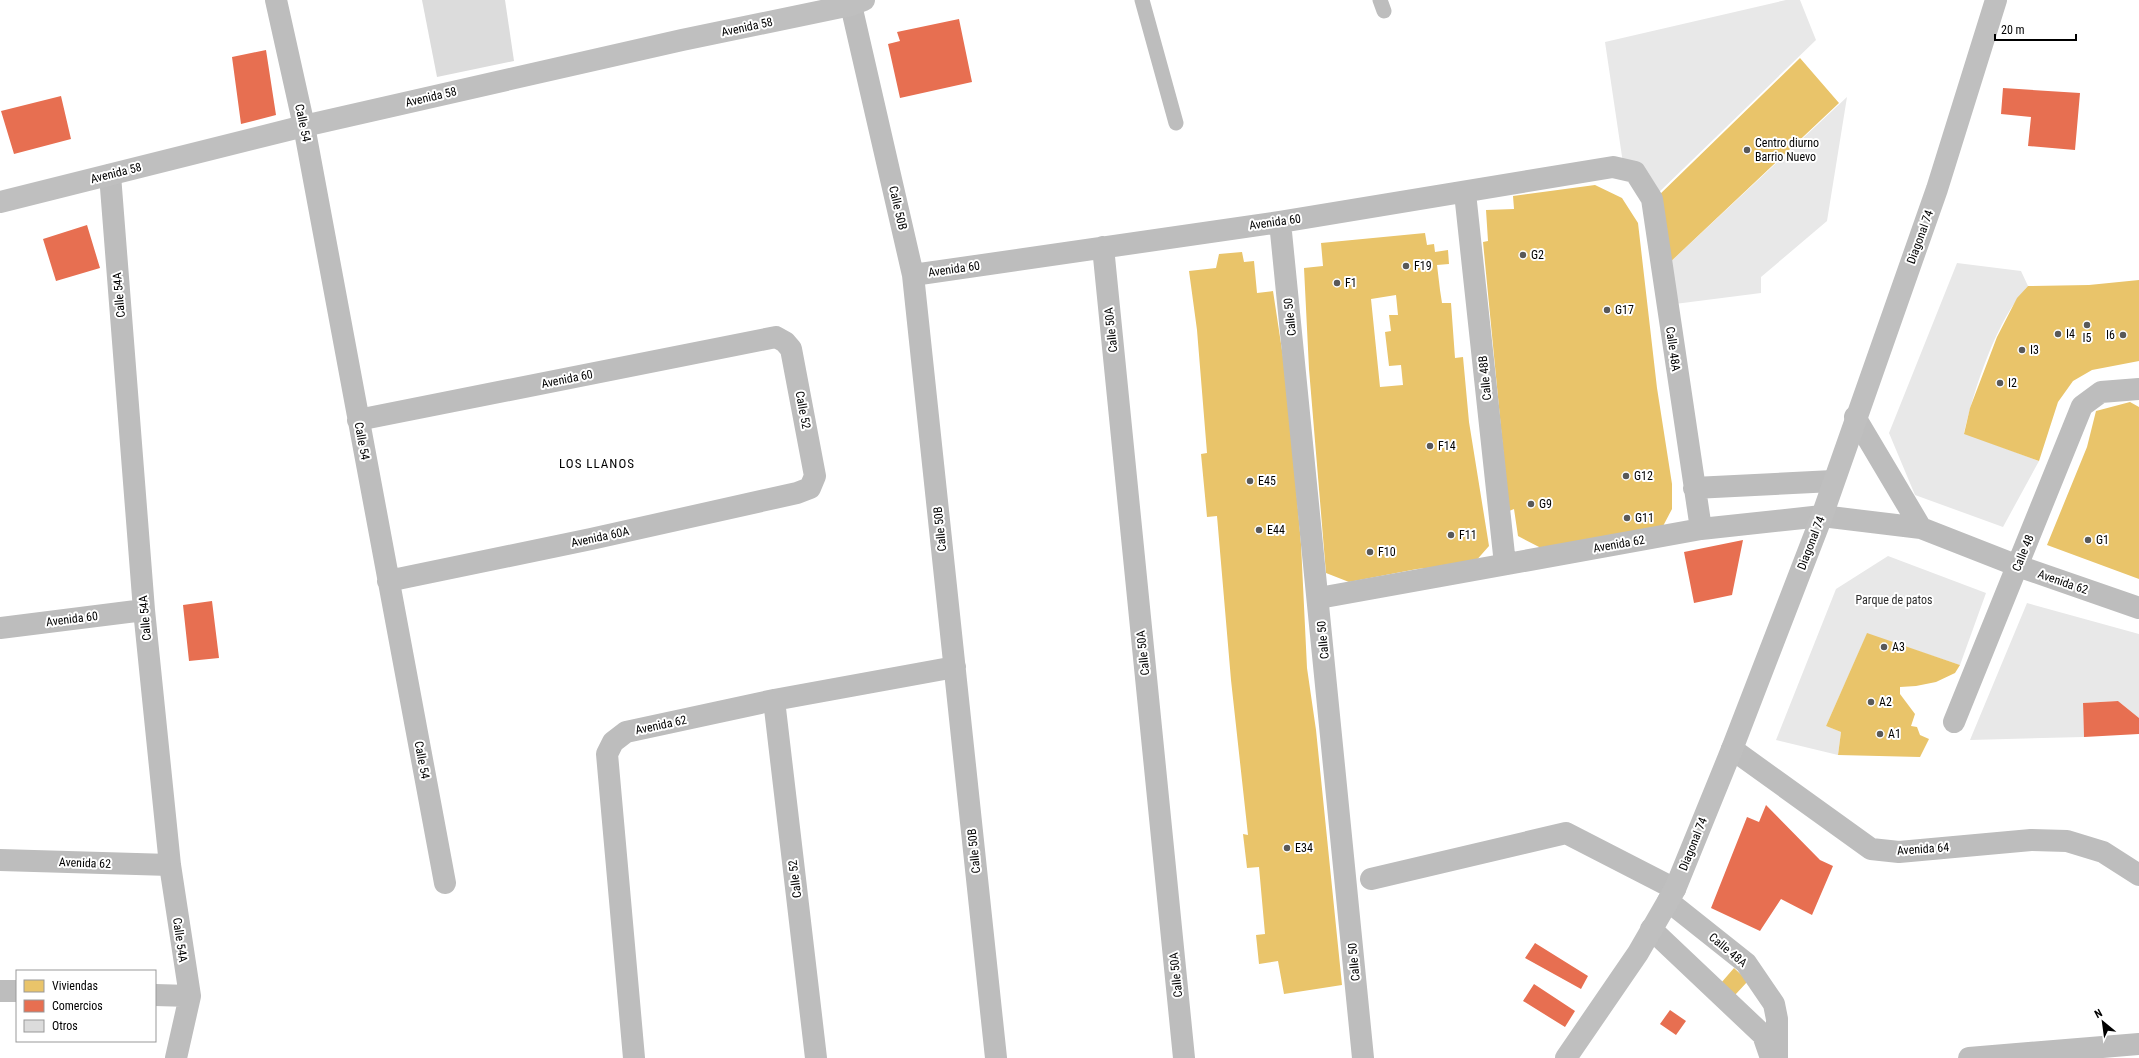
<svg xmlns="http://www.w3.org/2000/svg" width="2139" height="1058" font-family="'Roboto Condensed',sans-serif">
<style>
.green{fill:#e8e8e8}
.homes{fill:#e9c46a;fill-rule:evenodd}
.shops{fill:#e76f51}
.building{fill:#dcdcdc}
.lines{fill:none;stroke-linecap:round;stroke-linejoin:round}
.lane{stroke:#bdbdbd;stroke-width:15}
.street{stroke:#bdbdbd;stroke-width:22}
.secondary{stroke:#bfbfbf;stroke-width:22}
.poi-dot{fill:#595959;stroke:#fff;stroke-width:1.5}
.labels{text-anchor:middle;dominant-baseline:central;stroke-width:4;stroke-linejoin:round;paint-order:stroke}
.street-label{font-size:12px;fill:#000;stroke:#fff}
.poi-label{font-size:12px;fill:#000;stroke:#fff;text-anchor:start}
.park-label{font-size:12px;fill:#2d2d2d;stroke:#fff}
.neighbourhood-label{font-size:13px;letter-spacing:1px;fill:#000;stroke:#fff}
</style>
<rect width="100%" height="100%" fill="#fff"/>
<path class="green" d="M1786,0H1800L1816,40L1652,199L1624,170L1605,42Z
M1847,97L1827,221L1761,277V293L1667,305L1666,266Z
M1957,263L2021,271L2028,286C1997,318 1974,389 1964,433L2039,461L2003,527L1915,495L1889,433Z
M1888,556L1986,593L1960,665L1867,634L1826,726L1841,732L1838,755L1776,740L1836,589Z
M2027,603L2139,634V718L2118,701L2083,703L2084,737L1970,740Z"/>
<path class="homes" d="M1800,58L1839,103L1666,266L1656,198Z
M1595,185L1622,198L1638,223L1657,388L1672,484V509L1662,528L1541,548L1518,536L1514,509L1509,511L1483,242L1488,241L1486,210L1514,209L1513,196Z
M1425,233L1427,245L1434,244L1435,252L1448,250L1449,264L1437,265L1440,290L1442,303H1451L1455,358L1463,357L1469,422L1489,546L1474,563L1417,569L1349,582L1326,573L1309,369L1304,268L1323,266L1321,243ZM1396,295L1398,315H1389L1391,331L1385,332L1389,366L1401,365L1403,385L1380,387L1371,299Z
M1242,252L1244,262L1254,261L1257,293L1273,291L1287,383L1301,544L1307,668L1316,730L1342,985L1284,994L1278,961L1259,964L1256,935L1265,934L1259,867L1247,868L1243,834L1248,835L1231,680L1217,516L1207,517L1201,454L1207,453L1197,330L1189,271L1216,268L1219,254Z
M2139,280V361L2092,370L2073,381L2058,402L2039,461L1964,434L1970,408L1997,337L2017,298L2028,286L2089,285Z
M2130,402L2139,407V579L2047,545L2087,447L2096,411Z
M1867,633L1960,665L1955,673L1936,682L1916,686L1900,687V694L1915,714L1911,726L1917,727L1920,735L1929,739L1920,757L1838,755L1841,732L1826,726Z
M1734,968L1748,981L1735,995L1721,983Z"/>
<path class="shops" d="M959,19L972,82L900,98L888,44L900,41L897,32Z
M266,50L276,115L241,124L232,57Z
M2003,88L2080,93L2075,150L2028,146L2031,117L2001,114Z
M61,96L71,139L14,154L1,111Z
M87,225L100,268L56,281L43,239Z
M1743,540L1732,595L1694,603L1684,552Z
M212,601L219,658L189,661L183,605Z
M2118,701L2139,718V734L2084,737L2083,703Z
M1766,805L1820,860L1833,866L1812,915L1781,899L1760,931L1711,908L1747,817L1759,822Z
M1535,943L1588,976L1581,989L1525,958Z
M1534,984L1575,1011L1565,1027L1523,1001Z
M1670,1010L1686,1021L1676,1035L1660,1024Z"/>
<path class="building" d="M422,0H505L514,61L437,77Z"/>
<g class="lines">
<path class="lane" d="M1142,0L1176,123
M1380,0L1384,11"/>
<path class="street" d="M276,0L304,126L445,883
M851,5L913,275L996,1058
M110,175L144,610L170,865L190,996L176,1058
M1465,193L1505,564
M1280,222L1363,1058
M1103,247L1184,1058
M913,275L1280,222L1613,167L1635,172L1652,199L1701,529
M1855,417L1921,528
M358,420L776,337L785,342L791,349L815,476L810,488L797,493L591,539L388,581
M1694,488L1833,481
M1319,598L1701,529L1822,516L1921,528L2018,566L2139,608
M0,628L144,610
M774,700L816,1058
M1954,722L2082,406L2101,392L2139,389
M1732,749L1871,849L1899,852L2031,840L2067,841L2103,852L2139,875
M0,860L170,865
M1371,879L1566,833L1675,889
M1668,901L1746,963L1774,1004L1777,1019V1058
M1651,929L1763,1035L1771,1058
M0,991H17
M155,995L190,996
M634,1058L607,754L613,742L626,732L774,700L955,667
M1969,1058L2139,1044"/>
<path class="secondary" d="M0,202L304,126L682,40L851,5L864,0
M1566,1058L1638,953L1675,889L1732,749L1822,516L1937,189L1996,0"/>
</g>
<g class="poi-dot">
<circle cx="1747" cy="150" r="4"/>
<circle cx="1523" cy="255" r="4"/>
<circle cx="1406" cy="266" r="4"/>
<circle cx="1337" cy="283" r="4"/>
<circle cx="1607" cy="310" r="4"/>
<circle cx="2087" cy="325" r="4"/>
<circle cx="2058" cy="334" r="4"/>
<circle cx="2123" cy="335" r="4"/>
<circle cx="2022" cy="350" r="4"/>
<circle cx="2000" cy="383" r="4"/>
<circle cx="1430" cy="446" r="4"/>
<circle cx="1626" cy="476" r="4"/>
<circle cx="1250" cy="481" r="4"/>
<circle cx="1531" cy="504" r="4"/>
<circle cx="1627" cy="518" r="4"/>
<circle cx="1259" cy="530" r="4"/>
<circle cx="1451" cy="535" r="4"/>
<circle cx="2088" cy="540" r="4"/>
<circle cx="1370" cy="552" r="4"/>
<circle cx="1884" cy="647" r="4"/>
<circle cx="1871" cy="702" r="4"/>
<circle cx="1880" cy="734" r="4"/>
<circle cx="1287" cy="848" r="4"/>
</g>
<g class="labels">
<g class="street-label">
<text transform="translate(747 27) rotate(-12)">Avenida 58</text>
<text transform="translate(431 97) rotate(-13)">Avenida 58</text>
<text transform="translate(303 123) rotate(78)">Calle 54</text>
<text transform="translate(116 173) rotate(-14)">Avenida 58</text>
<text transform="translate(898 208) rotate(77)">Calle 50B</text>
<text transform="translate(1275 222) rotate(-8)">Avenida 60</text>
<text transform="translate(1920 237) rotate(-70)">Diagonal 74</text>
<text transform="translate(954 269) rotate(-8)">Avenida 60</text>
<text transform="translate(119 295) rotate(-95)">Calle 54A</text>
<text transform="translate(1290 317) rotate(-96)">Calle 50</text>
<text transform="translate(1111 330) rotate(-96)">Calle 50A</text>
<text transform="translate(1673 349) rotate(82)">Calle 48A</text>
<text transform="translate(1485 378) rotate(-96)">Calle 48B</text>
<text transform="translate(567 379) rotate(-11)">Avenida 60</text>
<text transform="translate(803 410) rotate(79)">Calle 52</text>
<text transform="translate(362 441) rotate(79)">Calle 54</text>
<text transform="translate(940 529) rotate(-96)">Calle 50B</text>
<text transform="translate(600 537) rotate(-12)">Avenida 60A</text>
<text transform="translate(1811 543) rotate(-69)">Diagonal 74</text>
<text transform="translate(1619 544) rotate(-10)">Avenida 62</text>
<text transform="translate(2023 553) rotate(-68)">Calle 48</text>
<text transform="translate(2063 582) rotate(19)">Avenida 62</text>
<text transform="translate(145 618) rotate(-95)">Calle 54A</text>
<text transform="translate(72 619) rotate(-7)">Avenida 60</text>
<text transform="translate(1323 640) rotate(-95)">Calle 50</text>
<text transform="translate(1143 653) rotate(-96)">Calle 50A</text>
<text transform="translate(661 725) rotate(-12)">Avenida 62</text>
<text transform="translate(422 760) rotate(79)">Calle 54</text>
<text transform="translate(1693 844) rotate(-68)">Diagonal 74</text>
<text transform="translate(1923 849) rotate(-4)">Avenida 64</text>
<text transform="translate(974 851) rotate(-96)">Calle 50B</text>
<text transform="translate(85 863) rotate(2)">Avenida 62</text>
<text transform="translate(795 879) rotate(-97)">Calle 52</text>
<text transform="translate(180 940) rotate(82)">Calle 54A</text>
<text transform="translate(1728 950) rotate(40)">Calle 48A</text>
<text transform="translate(1354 962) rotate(-95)">Calle 50</text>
<text transform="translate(1176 975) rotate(-96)">Calle 50A</text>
</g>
<g class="poi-label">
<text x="1755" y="143">Centro diurno<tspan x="1755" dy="14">Barrio Nuevo</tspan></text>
<text x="1531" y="255">G2</text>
<text x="1414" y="266">F19</text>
<text x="1345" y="283">F1</text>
<text x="1615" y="310">G17</text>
<text x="2066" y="334">I4</text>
<text x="2115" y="335" text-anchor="end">I6</text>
<text x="2087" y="338" text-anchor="middle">I5</text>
<text x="2030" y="350">I3</text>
<text x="2008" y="383">I2</text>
<text x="1438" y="446">F14</text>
<text x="1634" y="476">G12</text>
<text x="1258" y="481">E45</text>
<text x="1539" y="504">G9</text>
<text x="1635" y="518">G11</text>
<text x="1267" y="530">E44</text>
<text x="1459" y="535">F11</text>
<text x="2096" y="540">G1</text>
<text x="1378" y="552">F10</text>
<text x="1892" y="647">A3</text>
<text x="1879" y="702">A2</text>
<text x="1888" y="734">A1</text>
<text x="1295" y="848">E34</text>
</g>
<g class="park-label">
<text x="1894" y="600">Parque de patos</text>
</g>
<g class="neighbourhood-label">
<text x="597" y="463">LOS LLANOS</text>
</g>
</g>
<rect x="16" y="970" width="140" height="72" fill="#ffffff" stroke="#999999"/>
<rect x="24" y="980" width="20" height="12" fill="#e9c46a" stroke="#999999"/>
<text x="52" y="990" font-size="12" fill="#000000">Viviendas</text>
<rect x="24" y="1000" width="20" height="12" fill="#e76f51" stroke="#999999"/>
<text x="52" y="1010" font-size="12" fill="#000000">Comercios</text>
<rect x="24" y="1020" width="20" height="12" fill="#dcdcdc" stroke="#999999"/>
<text x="52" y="1030" font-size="12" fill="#000000">Otros</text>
<g transform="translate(2103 1022) rotate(331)" stroke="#ffffff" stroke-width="3" paint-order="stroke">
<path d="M0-3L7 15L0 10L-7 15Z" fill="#000000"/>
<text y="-6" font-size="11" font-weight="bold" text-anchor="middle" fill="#000000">N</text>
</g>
<path d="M1995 34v6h81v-6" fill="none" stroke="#000000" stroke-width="2"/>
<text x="2001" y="34" font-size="12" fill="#000000" stroke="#ffffff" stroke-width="3" paint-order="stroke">20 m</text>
</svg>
